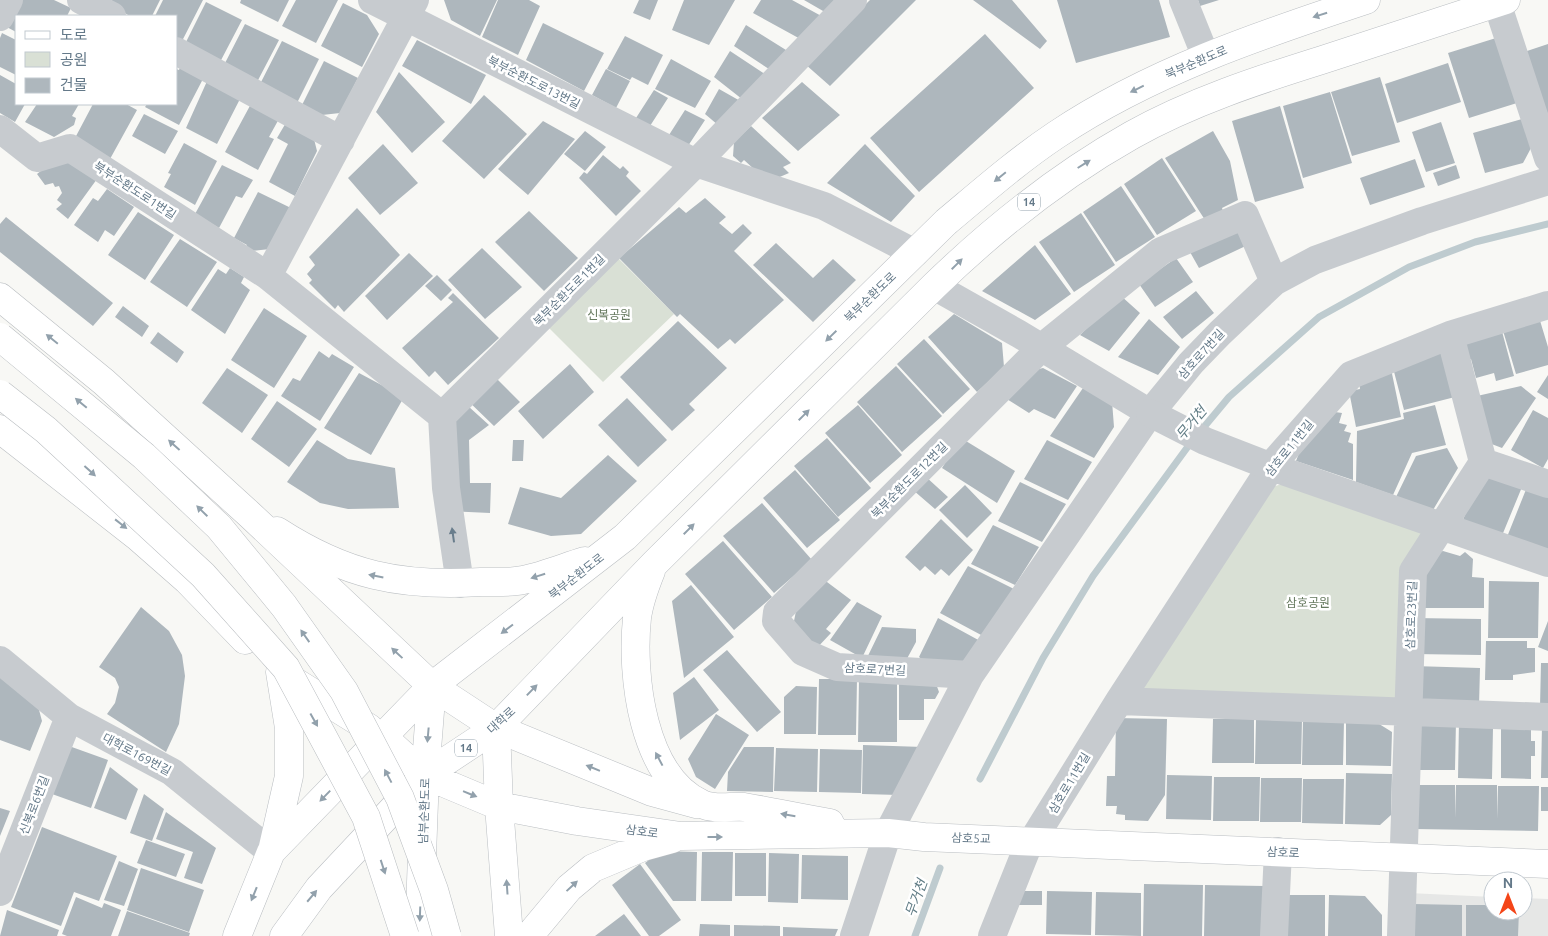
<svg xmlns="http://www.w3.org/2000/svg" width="1548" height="936" font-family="Ubuntu,'Noto Sans KR',sans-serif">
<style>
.built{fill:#e6e7e6}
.green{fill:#d9e0d5}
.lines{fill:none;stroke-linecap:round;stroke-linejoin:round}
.stream{stroke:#becbcf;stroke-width:7}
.building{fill:#aeb7bd}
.major-casing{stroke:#babec2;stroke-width:29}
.highway-casing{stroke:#b9bdc0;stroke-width:29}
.minor{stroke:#c7cbcf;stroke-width:28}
.major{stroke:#fff;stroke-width:28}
.highway{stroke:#fff;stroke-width:28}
.highway-bridge-casing{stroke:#b9bdc0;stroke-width:29;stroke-linecap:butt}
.minor-bridge{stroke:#c7cbcf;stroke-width:28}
.highway-bridge{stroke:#fff;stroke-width:28}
.oneway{fill:#92a1ac}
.oneway2{fill:#697d8c}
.labels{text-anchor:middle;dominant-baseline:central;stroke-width:5;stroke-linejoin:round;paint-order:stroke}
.shield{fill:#fff;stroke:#92a1ac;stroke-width:1}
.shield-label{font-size:11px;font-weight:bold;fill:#647989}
.street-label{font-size:12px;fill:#647989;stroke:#fff}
.park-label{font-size:12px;fill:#667a5f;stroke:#fff}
.water-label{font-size:14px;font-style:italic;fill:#5f7b84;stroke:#fff}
</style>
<rect width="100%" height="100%" fill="#f8f8f5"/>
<path class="built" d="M1409,893L1493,897V911H1523V898L1548,899V936H1407Z"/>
<path class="green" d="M610,250L674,314L603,382L540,319Z
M1282,484L1427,532L1399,699L1138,690L1272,487Z"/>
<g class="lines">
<path class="stream" d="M1199,433L1229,397L1319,317L1409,267L1475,242L1548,224
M980,779L1043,658L1093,576L1192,441
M915,936L940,868"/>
</g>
<path class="building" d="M17,0H54L71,8L67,16H16V32L5,26Z
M112,0H160L152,16H130L110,5Z
M163,0H203L181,43L176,41V16H155Z
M241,0H289L278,22L240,3Z
M296,0H338L316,43L282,26Z
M444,0H497L480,36L451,20Z
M498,0H529L540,6L518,55L482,37Z
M639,0H658L650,20L633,13Z
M684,0H735L709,45L672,30Z
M761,0H792L825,18L804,41L753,13Z
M804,0H844L830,15Z
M870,0H916L830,86L805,64Z
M973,0H1012L1047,41L1040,49Z
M1057,0H1159L1170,37L1076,63Z
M1198,0H1219L1200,6Z
M206,2L242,20L219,64L184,46Z
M343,3L367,15L379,34L362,67L321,46Z
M543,23L604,53L584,91L526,60Z
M245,24L279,40L256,84L223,67Z
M746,25L794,55L775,73L734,46Z
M2,33L16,40V75L0,67V38Z
M985,34L1034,88L919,192L870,138Z
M625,36L663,55L648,85L632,77L630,80L607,69Z
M1496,38L1517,103L1469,118L1448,53Z
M417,40L486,75L471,104L402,66Z
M282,41L319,59L296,105L259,86Z
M1548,44V115L1524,52Z
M730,51L771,78L747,103L714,77Z
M671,59L711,81L695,108L655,89Z
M324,61L358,78L340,113L322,115L301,107Z
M1448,63L1461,102L1397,123L1385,84Z
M181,65L204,77L179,125L145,107L147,104H176V69L179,70Z
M606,69L630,81L616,108L592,95Z
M399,72L445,122L412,153L376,112Z
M0,75L16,84V104H25L15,122L0,113Z
M1380,77L1400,142L1352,156L1331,92Z
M208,79L241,97L217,144L186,128Z
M802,82L840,115L798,151L762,118Z
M719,89L742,102L718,125L705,114Z
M654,90L668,98L650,126L636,118Z
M1330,92L1352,163L1303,178L1283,106Z
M484,95L527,134L484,179L442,141Z
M252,102L280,117L269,137L274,139L258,170L225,152Z
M37,104H79L72,116L76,118L74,125L54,137L25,122Z
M93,104H126L137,110L110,159L75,138Z
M1280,106L1304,188L1255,202L1232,121Z
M685,110L705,120L688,146L669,135Z
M144,114L178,131L165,154L132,136Z
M1522,119L1531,148L1523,163L1485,173L1473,133Z
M287,121L313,135L317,151L295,196L269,182L288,144L277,138Z
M543,121L575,139L528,195L498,169Z
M1441,122L1455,163L1426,172L1412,132Z
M751,126L791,163L783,167L789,173L768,182L744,160L741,163L733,156L734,142Z
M585,131L606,147L585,171L564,154Z
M1213,131L1230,161L1238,200L1222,208L1223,211L1205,220L1165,158Z
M184,143L217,161L195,205L164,187L171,174L168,173Z
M383,144L418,183L380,215L348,178Z
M865,144L915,196L891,222L827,183Z
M603,155L620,169L623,166L629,172L626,176L641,191L616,216L579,178L584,172L587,174Z
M1162,158L1196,211L1157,235L1124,184Z
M56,159L73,161L97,179L68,219L56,209L62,204L57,200L62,193L59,186L55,187L53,183L45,185L37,174Z
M1415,159L1425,187L1370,205L1360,178Z
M222,165L253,180L242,198L236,196L219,228L195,214Z
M1456,165L1460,178L1438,186L1433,173Z
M1121,186L1155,237L1116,262L1083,212Z
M107,189L134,207L114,236L105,230L98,242L74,225L93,198L98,201Z
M258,192L291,208L270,249L251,251L245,248L247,245L234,238Z
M705,198L726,217L719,223L732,234L743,224L752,233L734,251L784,300L735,344L730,339L718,349L680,314L677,317L619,258L679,207L686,213Z
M357,208L400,255L344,312L338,305L335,309L309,283L312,280L307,274L315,265L309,257Z
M529,211L578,258L544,291L495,242Z
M138,212L174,235L145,280L108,255Z
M1081,213L1115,265L1074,292L1039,242Z
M6,217L113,303L93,326L0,252V224Z
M1238,229L1252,243L1199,268L1190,252Z
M180,239L217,262L187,307L150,282Z
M776,243L813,278L833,259L856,280L813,322L753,265Z
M1035,245L1071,294L1035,320L982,291Z
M482,248L522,287L485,319L448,280Z
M409,253L433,276L387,320L365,296Z
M1176,258L1193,282L1155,307L1139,284Z
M230,268L244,277L241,283L250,290L225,334L191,310L218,269L226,274Z
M437,275L452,290L441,301L425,286Z
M1196,291L1214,313L1182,339L1163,317Z
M453,293L499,338L448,385L435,371L429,377L402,348L453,302L448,298Z
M1120,295L1140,313L1109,351L1080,335Z
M123,306L149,326L142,337L115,317Z
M264,308L307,336L274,388L231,360Z
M954,314L1002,343L1004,367L977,392L928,337Z
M1538,314L1548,347V365L1516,374L1501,324Z
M1149,319L1180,347L1158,375L1118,357Z
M678,321L727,368L689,404L695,410L672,431L620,377Z
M1500,324L1514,376L1496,381L1494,373L1476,378L1471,359L1467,360L1463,348L1470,333Z
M158,332L184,352L177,363L150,343Z
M924,339L970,389L943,414L897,364Z
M319,351L329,358L332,354L354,367L320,421L281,396L293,378L300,381Z
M1443,351L1455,397L1404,410L1392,364Z
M570,364L594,392L543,439L518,411Z
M1390,364L1401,417L1356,427L1349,391L1360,389L1359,383Z
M896,366L942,416L902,452L857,402Z
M227,368L268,395L242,433L202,403Z
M1043,368L1077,386L1055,419L1034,409L1029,413L1002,396L1023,373Z
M490,372L520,402L494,426L463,396Z
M359,373L404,397L371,455L324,428Z
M1548,375V399L1537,392Z
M1521,386L1536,398L1502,448L1489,443L1477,396Z
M1083,388L1112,401L1114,427L1094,458L1050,436Z
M627,398L667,440L638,467L598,425Z
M277,401L317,429L289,467L251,439Z
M858,405L902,455L870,483L825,433Z
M1435,405L1446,445L1412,453L1393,495L1356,482L1357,431L1404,419L1403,413Z
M468,406L489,425L469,440L470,483H491L490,513L447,511L446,419Z
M1533,410L1548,418V459L1543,468L1511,450Z
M1328,411L1342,413L1339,423L1347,425L1344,431L1351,433L1348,442L1353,444V480L1296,461L1308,430Z
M827,438L871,488L838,517L794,466Z
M961,438L1015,471L997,503L942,468Z
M317,440L348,459L395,468L399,508L348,509L320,503L287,482Z
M513,440H524L523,461H512Z
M1047,440L1092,462L1068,500L1024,479Z
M1447,448L1458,468L1433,510L1396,497L1416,456Z
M608,455L637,481L581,534L551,536L508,524L520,487L561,498Z
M795,470L840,520L807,548L763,498Z
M1483,471L1522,487L1501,538L1462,522Z
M925,476L948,497L935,509L913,490Z
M1020,482L1066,504L1042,542L998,521Z
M965,485L992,513L967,538L939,510Z
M1527,487L1548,495V549L1507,537Z
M762,503L812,560L774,593L723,536Z
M941,519L973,550L949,576L941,569L935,575L925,566L920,571L905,557Z
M993,525L1039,547L1015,585L971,564Z
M723,541L772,597L734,630L685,574Z
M1443,551L1460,556L1465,552L1473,559L1472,577L1484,578V608H1415L1431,555Z
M968,566L1014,589L983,636L940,613Z
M823,579L851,600L826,629L831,633L815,650L793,626L797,606Z
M1489,581L1539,582L1538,638H1488Z
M691,585L734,637L684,678L672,601Z
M857,602L882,616L862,658L830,640Z
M141,607L169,631L182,655L185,676L179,724L166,752L107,714L115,703L119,687L115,678L99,667Z
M938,618L982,642L968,662L934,668L919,657Z
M1414,618L1481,619V655L1414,654Z
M1548,621V651L1538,647Z
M882,627L916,629V642L903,666L864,664Z
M1486,641H1527V648H1535V672L1513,675V680H1485Z
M727,650L781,712L757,732L703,670Z
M1541,663H1548V707H1540Z
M0,664L35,695L42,721L30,751L0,740Z
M1413,666L1480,668L1479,706L1427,705L1412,690Z
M694,677L719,710L680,740L673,693Z
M819,679H857L856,735H818Z
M859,680H897V742H858Z
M899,680L935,681L939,692L935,699H924V720H899Z
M796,686L817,687L816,734H784V697Z
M716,714L749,735L715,789L696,777L688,759Z
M1116,718L1167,719L1165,795L1148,821L1125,820V815L1116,814L1117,806H1106L1107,776H1115Z
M1213,719H1254V763H1212Z
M1256,719L1302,720L1301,764H1255Z
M1303,720L1344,721L1343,765H1302Z
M1426,720L1456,721L1455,770H1414L1415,729Z
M1346,721L1376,722L1392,732L1391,766L1346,765Z
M1459,721L1493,728L1492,779L1458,778Z
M1501,723H1531V741H1535V756H1531V779L1501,778Z
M1542,725H1548V778H1541Z
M863,745L923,747L899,795L862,794Z
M69,746L108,760L91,808L52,794Z
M744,747H774L773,792L727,791L728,772Z
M776,748L818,749L817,792L774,791Z
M820,749L862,750L861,793L819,792Z
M110,767L138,789L126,820L94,808Z
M1346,773L1392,774L1391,815L1380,825L1345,824Z
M1167,775L1212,776L1211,820L1166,819Z
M1214,777H1260L1259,821H1213Z
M1261,778H1302L1301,822H1260Z
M1303,779H1344L1343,824L1302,823Z
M1414,785H1455L1456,818V785H1497V819L1498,786H1539L1538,831L1414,829Z
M1541,787H1548V811H1541Z
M144,794L164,809L152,841L130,833Z
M0,808L10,811L0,836Z
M166,812L216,848L202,884L184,878L193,852L156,839Z
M42,827L117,856L99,901L74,892L61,926L11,907Z
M146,840L185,854L176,877L137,863Z
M661,851L697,852L696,901H673L645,863Z
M702,852H733L732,901H701Z
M735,853H766V896H735Z
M769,853L799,854L798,903L768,902Z
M802,855L848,856V900L801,899Z
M119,861L138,869L124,906L104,900Z
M640,864L681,920L659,936H649L612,885Z
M141,868L204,890L189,932L127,910Z
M1144,884L1203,885L1202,936H1143Z
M1205,885L1264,886L1263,936H1204Z
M1019,891H1042V905H1018Z
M1047,891L1092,892L1091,935L1046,934Z
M1096,892L1141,893V936L1095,935Z
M1279,895H1325V936H1279Z
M1329,895L1365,896L1382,915V936H1328Z
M76,897L102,908L104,903L121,910L111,936H67L62,934Z
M1413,904L1462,905V936H1412Z
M1466,905H1493V911H1519L1518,936H1466Z
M7,910L59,930L57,936H0Z
M127,911L190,933L189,936H118Z
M624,914L641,936H595Z
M700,924L730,925V936H699Z
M734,925L780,926V936H734Z
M783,927L838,929L835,936H783Z"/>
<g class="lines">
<g class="major-casing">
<path id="major" d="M277,531C345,575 400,587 481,582C494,582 509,583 523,580C544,576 565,567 585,561
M651,571C645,586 639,602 637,618C631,675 642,777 702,804C714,810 731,806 744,807C773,812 801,818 830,823
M432,686L496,728L652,792L696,804
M496,728L499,806L509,936
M383,737L425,775L499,806L577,821L681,836L888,833L924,837L1548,864
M272,851L289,776V728L280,672
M237,936L271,852L432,686L625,537L946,222C982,192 1017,161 1056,135C1150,72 1260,35 1366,0
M284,936L319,888L425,775L496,728L654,564L934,286C994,228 1059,176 1132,135C1191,102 1258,80 1322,60C1383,40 1444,20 1506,0
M419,936L425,775L432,686
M529,936L569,888L593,868L643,847L672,839"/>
</g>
<g class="highway-casing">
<path id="highway" d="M0,297L104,382L249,514L432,686
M0,429L138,537L187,580L245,640
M284,675L369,728"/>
</g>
<path class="minor" d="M81,0L112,16
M372,0L696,163L824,206L915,253
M1183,0L1206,57
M1497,3L1548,158
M0,17L9,0
M176,51L341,140
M0,129L37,158L70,148L268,276L442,416L446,488L460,584
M268,276L415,0
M934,286L1019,334L1150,413
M1450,335L1483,462L1548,484
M442,416L696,163L853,0
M1277,469L1548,563
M0,660L69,717L172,772L271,852
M970,675L837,667L803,652L776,621L777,612L1041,348L1161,251L1245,215L1274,282
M1119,701L1548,717
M0,892L69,717
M854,936L888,833L970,675L1150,413L1191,363L1220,333L1274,282L1315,260L1422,221L1548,181
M992,936L1026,851L1119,701L1275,461L1351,375L1450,335L1548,305
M1274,936L1278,851
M1401,936L1413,571L1483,462"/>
<use href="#major" class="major"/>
<use href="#highway" class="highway"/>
<g class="highway-bridge-casing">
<path id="highway-bridge" d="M0,337L144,456L219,527L284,606L344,691L400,798L434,890L447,936
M0,394L46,430L203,575L286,668L366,817L405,936"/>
</g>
<path class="minor-bridge" d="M1150,413L1205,441L1277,469"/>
<use href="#highway-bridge" class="highway-bridge"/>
</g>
<defs><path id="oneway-solid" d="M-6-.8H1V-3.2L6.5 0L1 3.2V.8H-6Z" transform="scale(1.25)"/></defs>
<g class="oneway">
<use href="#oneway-solid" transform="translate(1320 15) rotate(162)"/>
<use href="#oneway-solid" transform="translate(1137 89) rotate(154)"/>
<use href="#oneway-solid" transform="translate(1084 164) rotate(-32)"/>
<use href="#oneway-solid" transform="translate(1000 177) rotate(141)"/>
<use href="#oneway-solid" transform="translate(957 264) rotate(-45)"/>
<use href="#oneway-solid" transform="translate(831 336) rotate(136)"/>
<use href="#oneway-solid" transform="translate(52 339) rotate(-141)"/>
<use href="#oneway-solid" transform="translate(81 403) rotate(-140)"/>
<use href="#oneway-solid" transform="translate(804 415) rotate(-45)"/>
<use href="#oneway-solid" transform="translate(174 445) rotate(-138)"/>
<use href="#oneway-solid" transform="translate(90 471) rotate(42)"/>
<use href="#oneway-solid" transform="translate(202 511) rotate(-136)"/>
<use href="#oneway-solid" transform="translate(121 524) rotate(38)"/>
<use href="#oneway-solid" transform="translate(689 529) rotate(-45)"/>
<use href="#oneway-solid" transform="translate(376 576) rotate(-169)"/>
<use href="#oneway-solid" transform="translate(538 576) rotate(163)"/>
<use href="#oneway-solid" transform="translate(507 629) rotate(143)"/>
<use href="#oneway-solid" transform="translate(305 636) rotate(-125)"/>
<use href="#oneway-solid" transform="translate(397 653) rotate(-137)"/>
<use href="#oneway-solid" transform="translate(532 690) rotate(-46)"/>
<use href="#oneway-solid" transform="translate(314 720) rotate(61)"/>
<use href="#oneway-solid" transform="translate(428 735) rotate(95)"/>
<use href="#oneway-solid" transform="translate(659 759) rotate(-118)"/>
<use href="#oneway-solid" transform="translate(593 768) rotate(-158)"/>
<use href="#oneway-solid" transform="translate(388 776) rotate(-118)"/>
<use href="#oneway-solid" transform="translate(470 794) rotate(22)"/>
<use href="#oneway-solid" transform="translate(325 796) rotate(134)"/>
<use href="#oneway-solid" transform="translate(788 815) rotate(-170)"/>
<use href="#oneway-solid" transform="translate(715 837)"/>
<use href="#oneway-solid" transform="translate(383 867) rotate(72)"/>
<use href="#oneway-solid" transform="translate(572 886) rotate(-43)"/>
<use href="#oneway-solid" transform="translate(507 887) rotate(-94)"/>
<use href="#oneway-solid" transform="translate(254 894) rotate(112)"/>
<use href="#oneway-solid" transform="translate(312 896) rotate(-50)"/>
<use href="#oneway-solid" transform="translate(420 914) rotate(92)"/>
</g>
<use class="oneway2" href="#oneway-solid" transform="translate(453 535) rotate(-98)"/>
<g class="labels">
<g class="shield">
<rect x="1018" y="193.5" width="22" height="17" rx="4"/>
<rect x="455" y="739.5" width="22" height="17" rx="4"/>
</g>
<g class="shield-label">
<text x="1029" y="202">14</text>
<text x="466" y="748">14</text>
</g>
<g class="street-label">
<text transform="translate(1196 62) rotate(-23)">북부순환도로</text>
<text transform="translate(534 82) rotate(27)">북부순환도로13번길</text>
<text transform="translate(135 190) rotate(33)">북부순환도로1번길</text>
<text transform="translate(569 290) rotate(-45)">북부순환도로1번길</text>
<text transform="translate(870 297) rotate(-44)">북부순환도로</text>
<text transform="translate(1201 354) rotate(-48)">삼호로7번길</text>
<text transform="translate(1289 448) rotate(-51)">삼호로11번길</text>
<text transform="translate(909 480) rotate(-45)">북부순환도로12번길</text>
<text transform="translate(576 576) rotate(-38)">북부순환도로</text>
<text transform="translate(1411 615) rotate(-88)">삼호로23번길</text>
<text transform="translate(875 669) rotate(3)">삼호로7번길</text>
<text transform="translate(501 720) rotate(-42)">대학로</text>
<text transform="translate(137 754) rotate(28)">대학로169번길</text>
<text transform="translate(1069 783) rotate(-59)">삼호로11번길</text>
<text transform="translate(34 805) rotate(-69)">신복로6번길</text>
<text transform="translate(424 811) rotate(-88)">남부순환도로</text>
<text transform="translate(642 831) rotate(8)">삼호로</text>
<text transform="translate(971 838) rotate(2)">삼호5교</text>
<text transform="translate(1283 852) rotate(3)">삼호로</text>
</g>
<g class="park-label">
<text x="609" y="314">신복공원</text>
<text x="1308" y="602">삼호공원</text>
</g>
<g class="water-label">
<text transform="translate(1191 423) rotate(-50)">무거천</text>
<text transform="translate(916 898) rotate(-70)">무거천</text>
</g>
</g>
<rect x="15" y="15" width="162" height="90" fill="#ffffff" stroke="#c1c9d0"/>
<rect x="25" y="31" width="25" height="8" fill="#ffffff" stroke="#c1c9d0"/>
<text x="60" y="40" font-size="15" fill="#647989">도로</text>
<rect x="25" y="52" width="25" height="15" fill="#d9e0d5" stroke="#c1c9d0"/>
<text x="60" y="65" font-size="15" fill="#647989">공원</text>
<rect x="25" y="78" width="25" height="15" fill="#aeb7bd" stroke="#c1c9d0"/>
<text x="60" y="90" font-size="15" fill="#647989">건물</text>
<g transform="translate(1508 896)"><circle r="24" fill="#ffffff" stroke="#c1c9d0"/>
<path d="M0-4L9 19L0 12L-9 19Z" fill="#f44518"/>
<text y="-8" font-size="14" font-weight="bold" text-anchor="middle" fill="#647989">N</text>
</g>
</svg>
